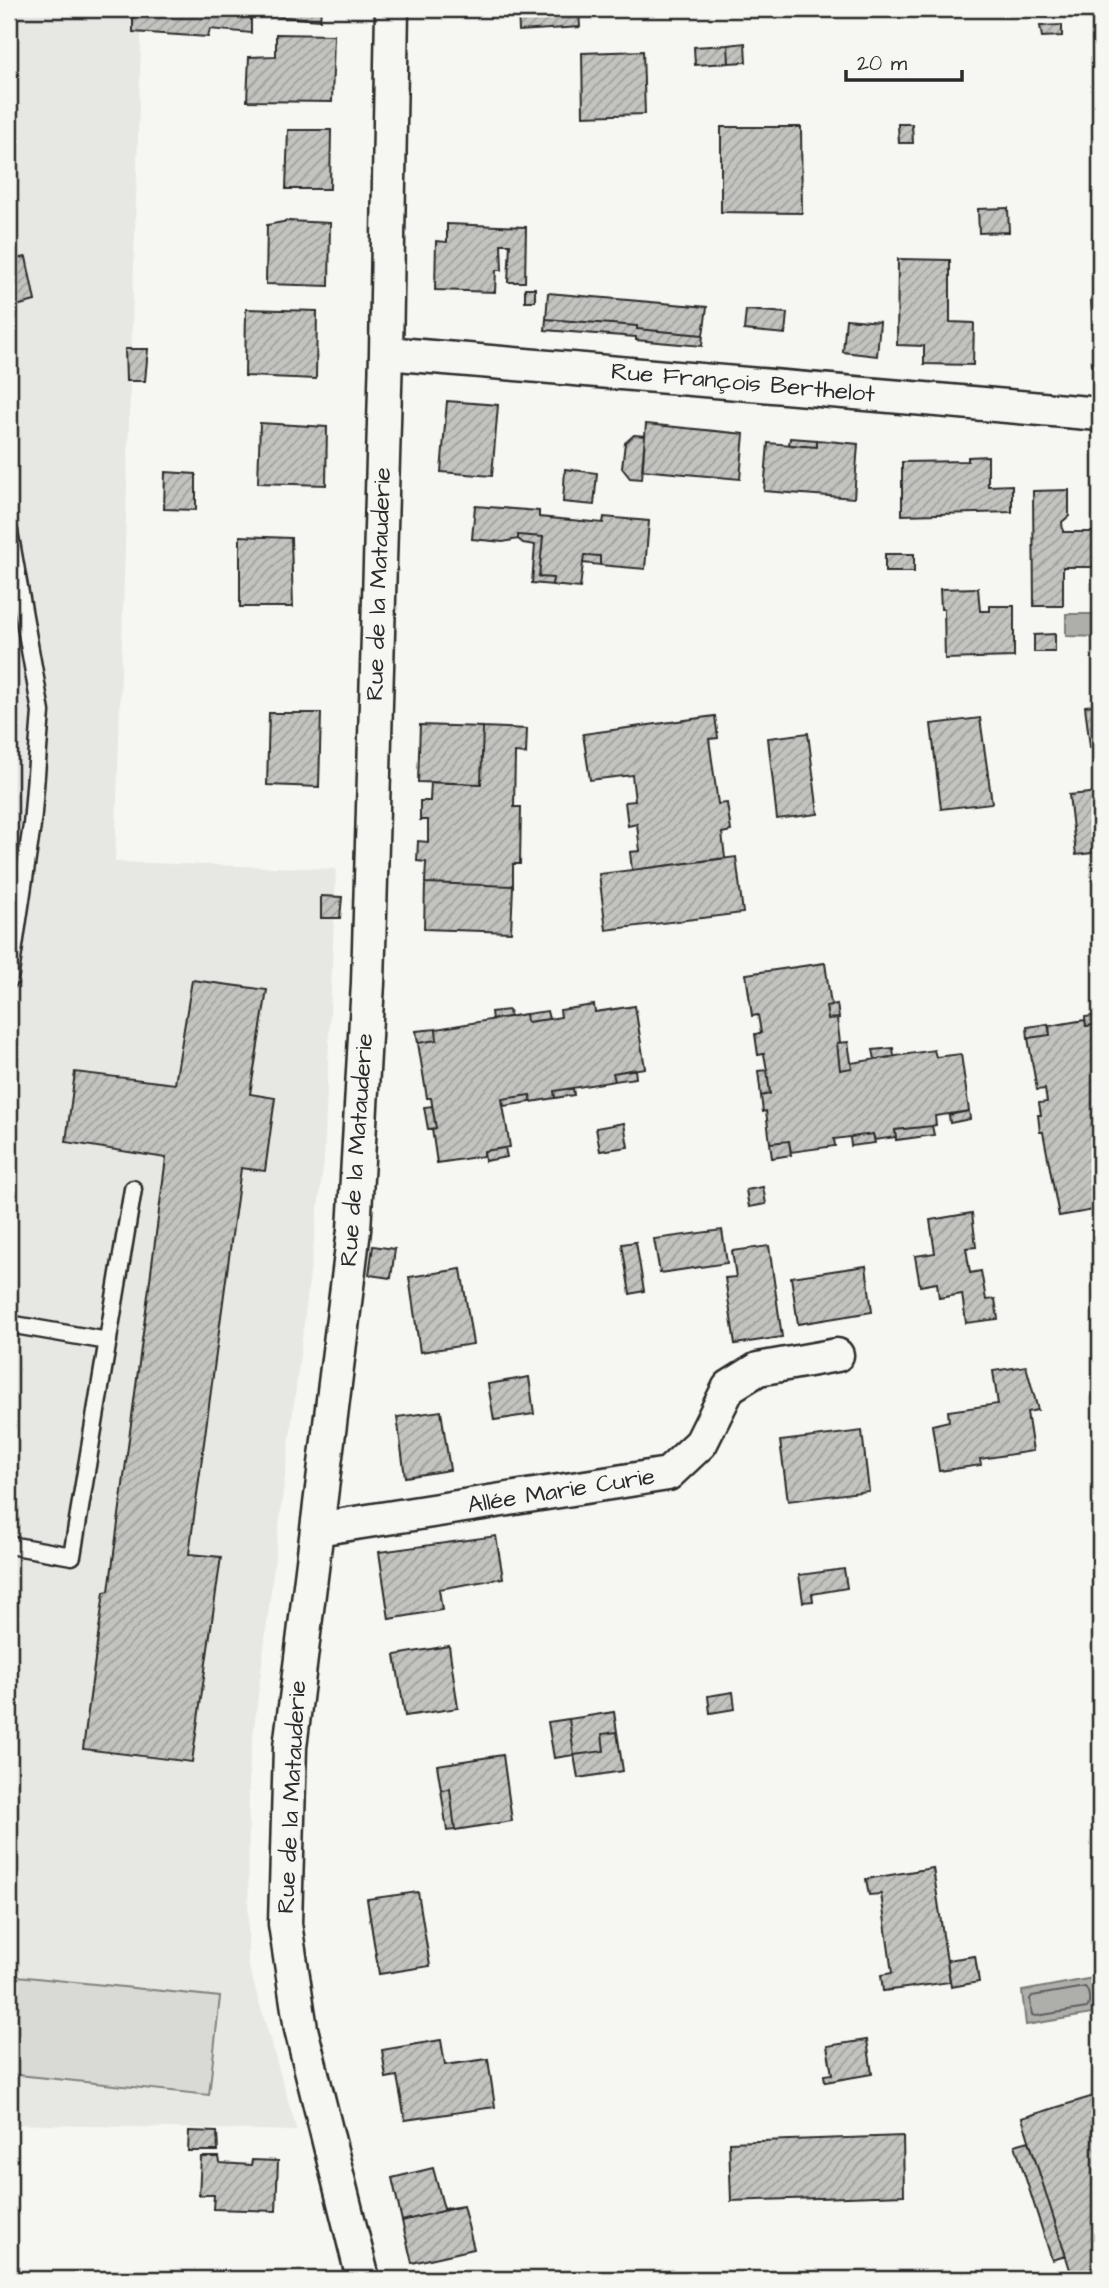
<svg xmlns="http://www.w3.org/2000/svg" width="1109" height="2288" font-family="'Architects Daughter',sans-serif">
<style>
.built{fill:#e7e7e3}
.pitch{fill:#d9d9d5;stroke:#828280;stroke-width:2}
.water{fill:#aeaeab;stroke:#7a7a78;stroke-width:2}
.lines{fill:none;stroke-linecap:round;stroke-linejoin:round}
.shore{stroke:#5f5f5e;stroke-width:2}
.building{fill:url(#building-hatch);stroke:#2b2b2b;stroke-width:2}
.service-casing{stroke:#2b2b2b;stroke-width:21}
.minor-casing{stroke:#2b2b2b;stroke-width:37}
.service{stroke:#f6f6f2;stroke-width:16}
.minor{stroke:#f6f6f2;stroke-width:32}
.labels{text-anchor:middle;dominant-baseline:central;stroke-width:5;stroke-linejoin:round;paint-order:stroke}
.street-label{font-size:24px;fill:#2b2b2b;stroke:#f6f6f2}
</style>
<defs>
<pattern id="building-hatch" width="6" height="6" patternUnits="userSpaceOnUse" patternTransform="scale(1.75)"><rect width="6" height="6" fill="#c3c3c0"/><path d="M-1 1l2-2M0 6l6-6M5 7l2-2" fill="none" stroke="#9f9f9c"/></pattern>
</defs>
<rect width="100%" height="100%" fill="#f6f6f2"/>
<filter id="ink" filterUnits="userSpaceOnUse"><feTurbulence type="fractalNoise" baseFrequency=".0143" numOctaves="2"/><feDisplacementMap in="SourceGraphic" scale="14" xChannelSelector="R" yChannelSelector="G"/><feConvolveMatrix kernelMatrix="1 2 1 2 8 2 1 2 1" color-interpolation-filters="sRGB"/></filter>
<g filter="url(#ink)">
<path class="built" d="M9,9H142L115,862L336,869L324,1160L249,1769L248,1964L297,2131L9,2124Z"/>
<path class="pitch" d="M17,1976L220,1997L209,2095L9,2074Z"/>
<path class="water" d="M1066,614H1100V637L1066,636Z
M1093,1978L1098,2013L1026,2025L1022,1991Z"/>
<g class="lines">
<path class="shore" d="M1085,1987C1089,1991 1091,2003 1087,2008L1036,2016L1032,2015L1030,1999L1032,1996Z"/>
</g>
<path class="building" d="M133,9L251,16V33L210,29L208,37L133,32Z
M270,9H321L320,20L269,16Z
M518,9H579L580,27L519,31Z
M1094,21H1100V83H1098Z
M1062,25V36L1042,37L1040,26Z
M276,34L334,35L332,102L247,101L249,57L276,56Z
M745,43L746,62L729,63L728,45Z
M728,45L729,63L695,65L694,47Z
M643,51L645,114L583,116L582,53Z
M898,124H912L913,143H899Z
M721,127H801L802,213L721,212Z
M288,130H331L330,189H286Z
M1008,208L1009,232L979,233L978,209Z
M288,221L330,223L329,286L266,284L267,225Z
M447,224L526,227L525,282H508L510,244H501L502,270H496L495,292L435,290L436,241L447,242Z
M26,257L35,301L9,308V260Z
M898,259L950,260V322L974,323L973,365L924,364V346L897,345Z
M525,288H535V301H525Z
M548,293L707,307L703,335L637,329V326L546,319Z
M1100,297V362H1095L1091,298Z
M246,309L317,311L316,379L245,376Z
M746,310L787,313L785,334L744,330Z
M546,319L637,326V329L703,335L702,346L636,340V337L545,330Z
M846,319L880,322L877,356L843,352Z
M125,349H148L145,381H126Z
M447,401L498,405L492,476L441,472Z
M260,423L327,427L326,485L258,483Z
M646,424L744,434L740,479L642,470Z
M634,435L645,436L642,479L630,478L622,468L625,443Z
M790,438L817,440V447L789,445Z
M817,440L858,444L854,498L764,491L768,443L817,447Z
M988,456V486L1012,485V512L902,515V462L968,461V457Z
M565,469L597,473L594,505L563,502Z
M165,472L196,474V510L164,509Z
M1069,490V516L1062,522L1063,532H1100V567H1063V606H1034L1033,491Z
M475,506L539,511V517L603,523L604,517L649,521L645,569L600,565V556L584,555L580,588L552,585L553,578L539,577L543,537L518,535V539L503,542L472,539Z
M518,535L543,537L539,577L553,578L552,585L532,583L535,545L523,543L518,539Z
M240,536L291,538L293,607H240Z
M885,554H914V572H885Z
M584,555L600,556V565L583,563Z
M978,588L980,611H990V606H1014V657L945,659L944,609H941L940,589Z
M1055,634V652H1034V635Z
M1099,704L1100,746L1090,747L1085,706Z
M269,713H321L319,787L267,785Z
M715,716L718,738L709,739L718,804L727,803L731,831L722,833L725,858L632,870L630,852L640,851L637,824L628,826L625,802L635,801L632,775L590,780L583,734Z
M980,718L992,803L941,809L931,724Z
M420,725L483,727L481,784L418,782Z
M483,727L527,729L526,754L515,753L514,807H521L520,864H513V886L425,883L426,862L417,861L418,841L428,842V820H420V801H430L431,782L481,784Z
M808,733L818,814L777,819L768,738Z
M1100,792V852L1076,855L1069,795Z
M736,857L743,913L606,930L599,874Z
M425,883L513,886L511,932L424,929Z
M321,896L342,897L340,918H321Z
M825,963L831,1005L826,1006L828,1019L837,1018L840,1043H837L840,1070L852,1068L851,1063L934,1050L936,1057L961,1054L969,1111L935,1116L936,1125L932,1126L895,1130L896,1137L875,1140L873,1134L834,1139L835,1146L791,1152L789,1141L770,1143L766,1111L763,1112L761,1096L770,1094L767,1070L764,1054L758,1055L755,1034L761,1033L758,1015L752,1016L746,974Z
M192,980L267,990L250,1094L275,1098L265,1171L241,1168L189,1554L221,1557L192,1762L83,1749L104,1592L109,1591L166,1158L66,1142L75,1072L175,1084Z
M837,1004L839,1018L828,1019L826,1006Z
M594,1005L595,1012L635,1006L645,1068L613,1073L615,1081L554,1091L555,1098L531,1102L530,1095L502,1099L510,1147L484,1151V1156L437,1163L432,1129L436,1128L431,1098H427L418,1043L437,1040L436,1029L526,1014L527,1022L549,1019L561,1017L560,1010Z
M509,1010L510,1017L492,1019L491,1012Z
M547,1011L549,1019L527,1022L526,1014Z
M1100,1015V1024L1086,1026L1085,1017Z
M1085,1020L1086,1026L1100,1024V1209L1059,1216L1043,1132H1040L1038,1115H1041L1039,1103L1047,1102L1045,1089L1037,1090L1028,1038L1050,1035L1049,1026Z
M1048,1024L1050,1035L1028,1038L1027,1027Z
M436,1029L437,1040L418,1043L416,1031Z
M848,1042L852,1068L840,1070L837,1043Z
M893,1048L894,1057L875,1059L873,1050Z
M635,1069L636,1078L615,1081L613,1073Z
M767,1070L770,1094L761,1096L758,1071Z
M573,1088L574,1095L555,1098L554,1091Z
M530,1095L531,1102L504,1106L502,1099Z
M432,1106L436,1128L428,1129L424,1107Z
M969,1111L970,1119L950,1123L949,1115Z
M624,1123L628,1147L600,1151L596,1128Z
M932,1126L934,1135L896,1140L895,1130Z
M873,1134L875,1143L851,1146L850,1137Z
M789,1141L791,1155L772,1158L770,1143Z
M505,1148L507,1157L485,1161L484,1151Z
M763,1187L766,1204L749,1207L746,1190Z
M972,1213L976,1247L966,1248L970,1273L981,1271L986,1300L995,1299L998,1319L966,1323L962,1294L939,1298L937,1283L920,1286L915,1256L935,1253L930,1220Z
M722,1230L727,1263L660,1273L654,1239Z
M636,1242L644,1291L630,1294L622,1244Z
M373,1246L395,1249L391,1278L369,1275Z
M769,1246L782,1337L735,1344L725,1278L736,1277L732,1251Z
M866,1266L872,1312L798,1324L791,1277Z
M461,1269L473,1344L420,1352L409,1277Z
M1026,1366L1038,1410L1027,1412L1033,1451L980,1459L981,1465L939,1471L932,1425L949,1421L948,1411L998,1404L993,1371Z
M529,1377L534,1414L494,1420L488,1384Z
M441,1411L450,1470L405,1477L397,1417Z
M862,1431L869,1491L788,1501L780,1441Z
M496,1536L503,1578L439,1589L442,1610L389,1619L379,1552Z
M844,1569L847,1588L812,1594L813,1601L803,1602L799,1575Z
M449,1646L458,1708L405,1716L395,1655Z
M733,1692L735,1709L710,1713L708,1696Z
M614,1712L617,1732L602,1734L604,1751L574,1755L569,1719Z
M569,1719L574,1755L554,1758L548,1722Z
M617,1732L623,1771L578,1778L574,1755L604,1751L602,1734Z
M503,1755L512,1821L455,1830L450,1789L441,1790L437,1765Z
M450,1789L455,1830L447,1831L441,1790Z
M933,1868L950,1982L883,1991L881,1975L892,1973L881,1894L869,1895L866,1879Z
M418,1892L430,1966L379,1974L367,1899Z
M975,1956L979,1982L951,1987L947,1960Z
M441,2040L445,2065L488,2059L495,2107L405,2120L397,2076L386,2078L382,2050Z
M867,2040L872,2074L825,2082L824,2075L832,2074L827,2046Z
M1100,2094V2270L1073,2279L1022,2118Z
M189,2131L217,2132L218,2151H188Z
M903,2136L904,2195L731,2201L729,2142Z
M1029,2141L1066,2256L1052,2260L1015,2145Z
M201,2157H219L220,2163L251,2165L252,2160L278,2161L276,2211L213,2209L214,2195H199Z
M433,2168L444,2209L463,2206L402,2221L392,2178Z
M463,2206L474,2249L412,2263L402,2221Z"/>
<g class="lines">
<g class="service-casing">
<path id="service" d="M9,531L41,712L32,825L9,980
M9,1324L108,1341
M9,1545L72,1556L133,1189"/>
</g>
<g class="minor-casing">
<path id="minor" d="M386,353L1100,414
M317,1529L668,1474L701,1443L729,1387L758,1369L837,1355
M363,2279L301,2029L285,1924L290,1747L354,1230L368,983L386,353L392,9"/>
</g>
<use href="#service" class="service"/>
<use href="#minor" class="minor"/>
</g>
</g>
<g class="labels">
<g class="street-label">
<text transform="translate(743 383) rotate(5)">Rue François Berthelot</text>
<text transform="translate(379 584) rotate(-88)">Rue de la Matauderie</text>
<text transform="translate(357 1150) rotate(-86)">Rue de la Matauderie</text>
<text transform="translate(561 1491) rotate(-9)">Allée Marie Curie</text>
<text transform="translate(292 1797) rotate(-87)">Rue de la Matauderie</text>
</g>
</g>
<rect width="1109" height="2288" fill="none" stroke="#f6f6f2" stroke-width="35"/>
<rect x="18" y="18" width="1074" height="2253" fill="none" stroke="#2b2b2b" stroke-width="2.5" filter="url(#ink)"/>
<path d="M846 70v10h116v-10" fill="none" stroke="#2b2b2b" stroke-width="3.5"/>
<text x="857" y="70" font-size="21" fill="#2b2b2b" stroke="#f6f6f2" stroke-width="5" paint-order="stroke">20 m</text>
</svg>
